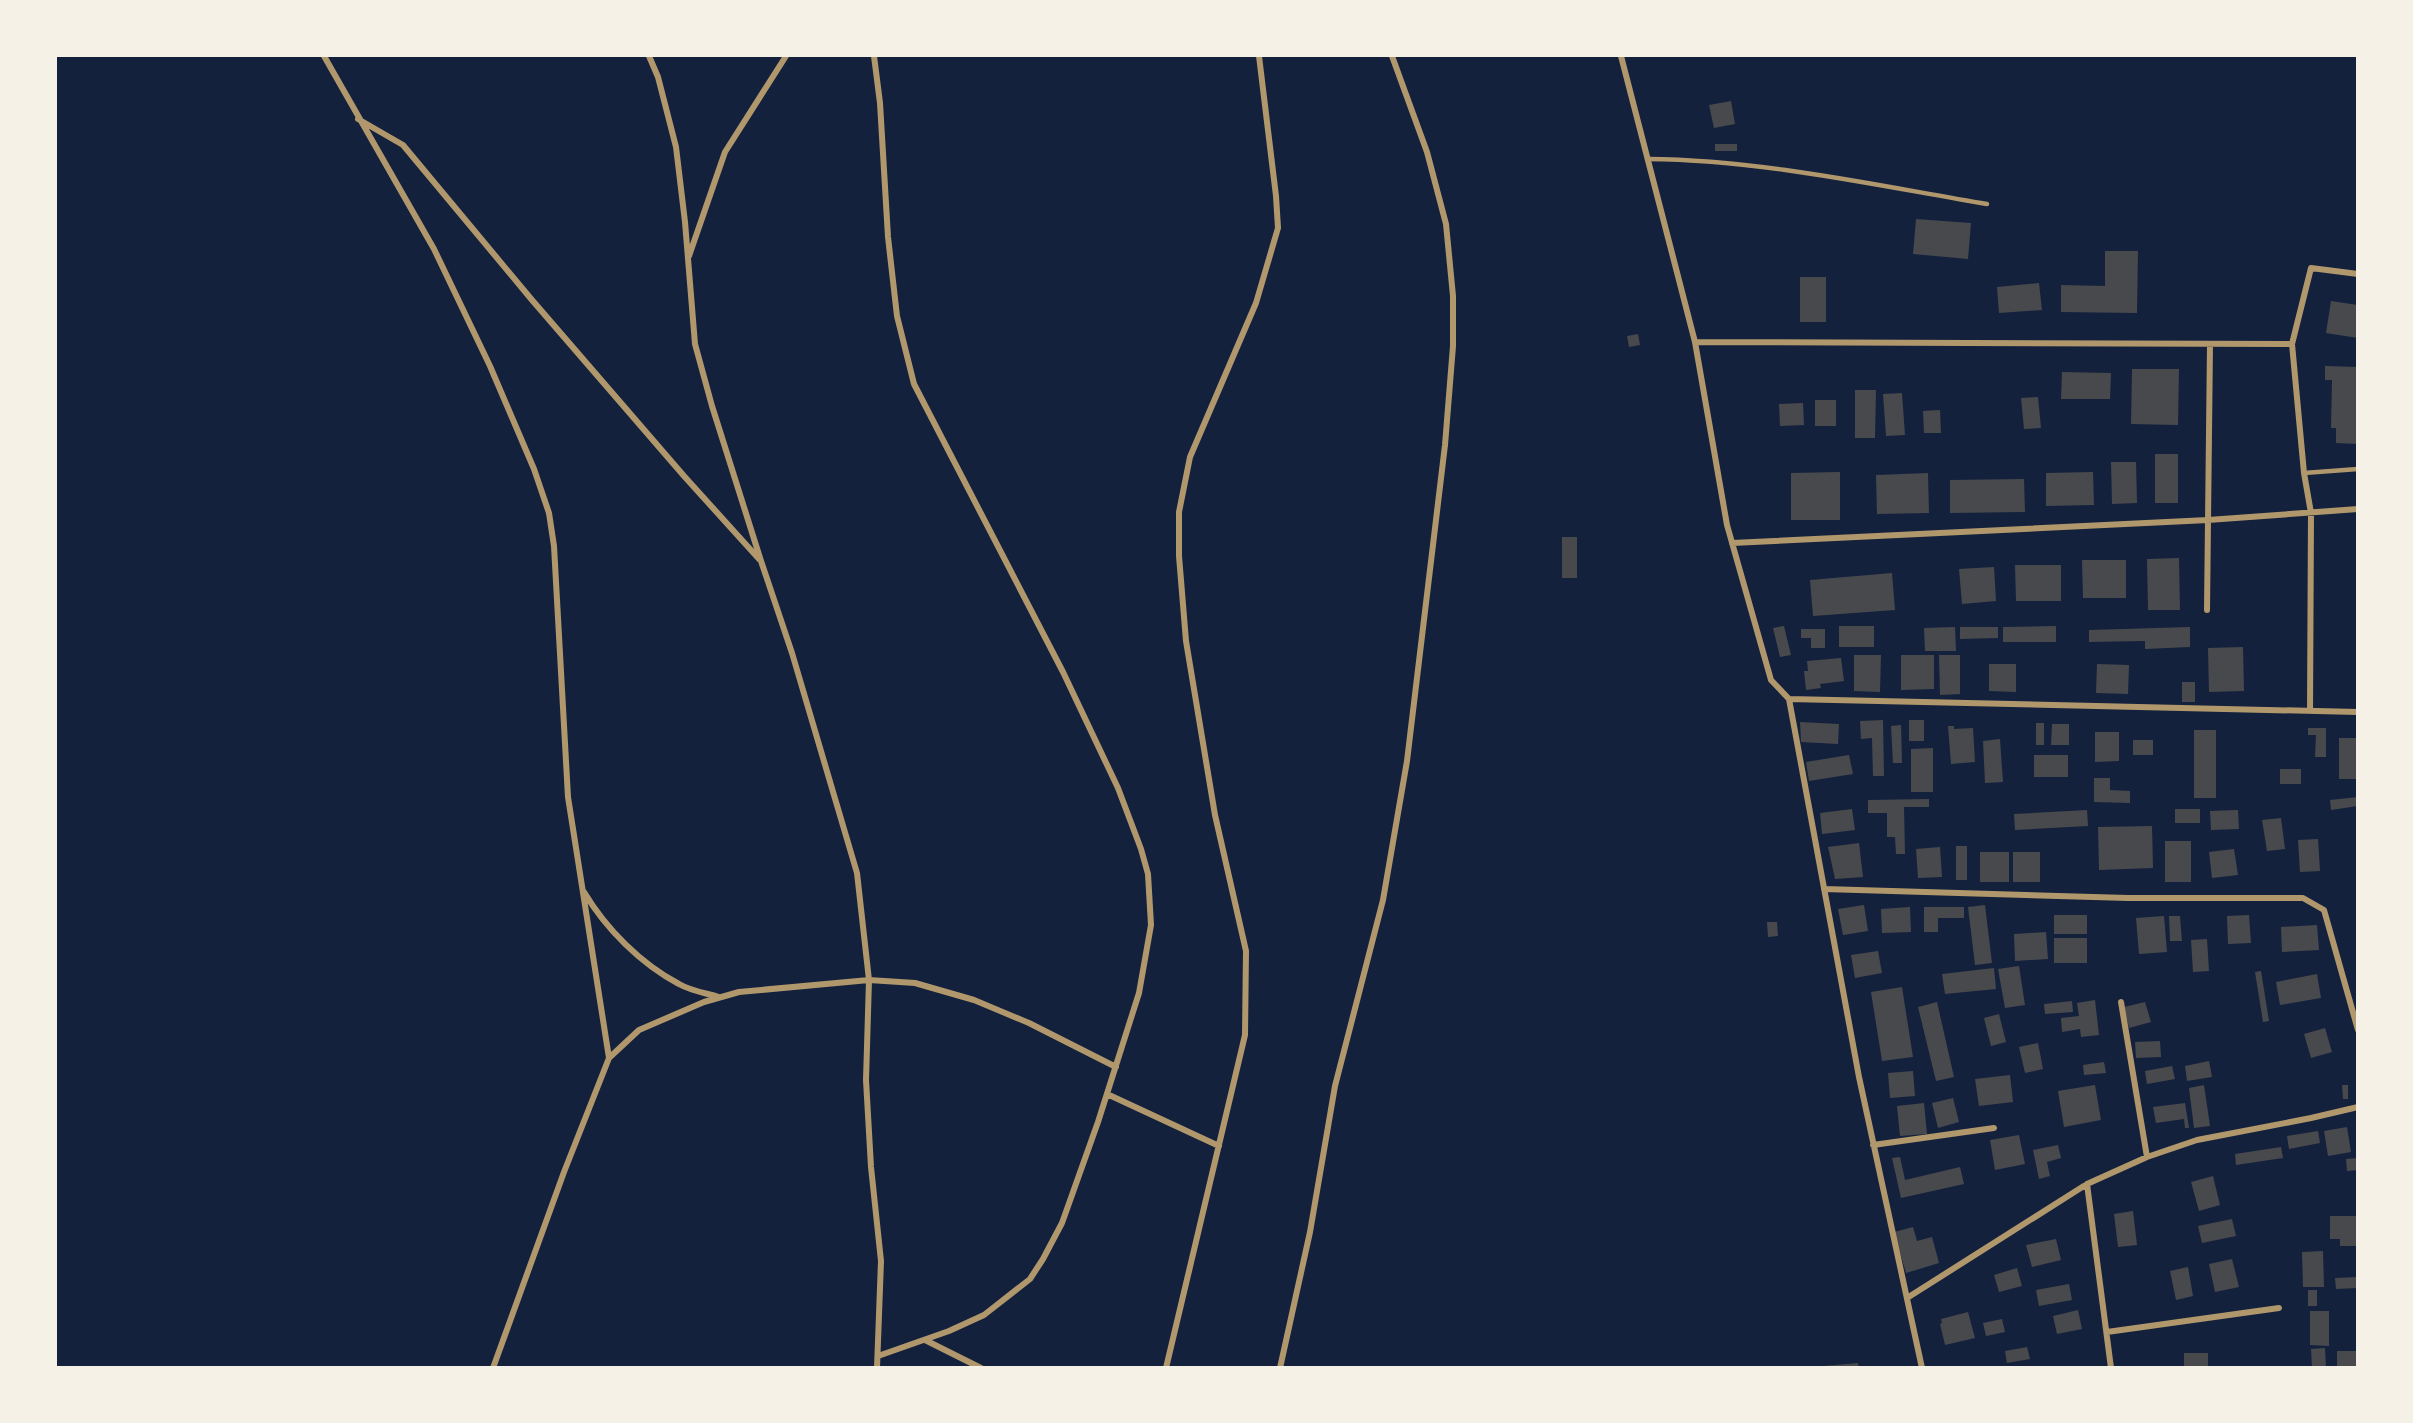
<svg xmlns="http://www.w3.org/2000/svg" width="2413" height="1423" font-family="'Archivo Narrow',sans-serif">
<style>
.building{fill:#48494c}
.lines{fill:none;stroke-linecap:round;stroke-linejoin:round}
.service{stroke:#b1986c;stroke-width:4.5}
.minor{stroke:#b1986c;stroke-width:6}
</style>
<rect width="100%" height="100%" fill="#14213d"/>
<path class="building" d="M1731,101L1735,124L1714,128L1709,105Z
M1715,144H1737V151H1715Z
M1916,219L1971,223L1968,259L1913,254Z
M2105,251H2138L2137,313L2061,312V285L2105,286Z
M1800,277H1826V322H1800Z
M2039,283L2042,310L1999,313L1997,287Z
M2331,301L2358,305V338L2326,333Z
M1638,334L1640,345L1629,347L1627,336Z
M2325,366L2358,367V444L2336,443V428H2331L2332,380H2325Z
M2132,369H2179L2178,425L2131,424Z
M2062,372L2111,373L2110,399H2061Z
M1855,390H1876L1875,438H1855Z
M1902,393L1905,435L1886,436L1883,394Z
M2038,397L2041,428L2024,429L2021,398Z
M1815,400H1836V426H1815Z
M1803,403L1804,425L1780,426L1779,404Z
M1940,410L1941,433H1924L1923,411Z
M2155,454H2178V503H2155Z
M2111,462H2136L2137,503L2112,504Z
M1840,472V520H1791V473Z
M2093,472L2094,505L2046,506V473Z
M1928,473L1929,513L1877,514L1876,475Z
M2024,479L2025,512L1950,513V480Z
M1562,537H1577V578H1562Z
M2179,558L2180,610H2148L2147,559Z
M2082,560H2126V598H2083Z
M2015,565H2061V601H2016Z
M1994,567L1996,601L1962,604L1959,569Z
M1892,573L1895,610L1813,616L1810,580Z
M1784,626L1791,655L1780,657L1773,628Z
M1839,626H1874V647H1839Z
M2056,626V642H2003V627Z
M1955,627L1956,651H1925L1924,628Z
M1960,627H1998V638L1960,639Z
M2190,627V647L2145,649V641L2089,642V630Z
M1801,629H1825V648H1811V638H1801Z
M2243,647L2244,691L2209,692L2208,648Z
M1854,655H1881L1880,692L1854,691Z
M1901,655H1934V689L1901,690Z
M1939,655H1960V694L1940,695Z
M1841,658L1844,681L1820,684L1821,688L1806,690L1804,671H1808L1807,661Z
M1989,664H2016V692L1989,691Z
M2097,664L2129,665L2128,694L2096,693Z
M2182,682H2195V702H2182Z
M1883,720L1884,776H1873L1872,738L1861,739L1860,721Z
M1909,720H1924V741H1909Z
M1800,722L1839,724L1838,744L1801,742Z
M2036,723H2044V745H2036Z
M2052,724H2069V745H2051Z
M1901,725L1902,763H1893L1891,726Z
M1948,726H1954V729L1973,728L1975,762L1951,764Z
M2308,728H2326V757H2315L2316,735H2308Z
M2194,730H2216V798H2194Z
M2095,732H2119V761L2095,762Z
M2339,738H2358V779H2339Z
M2000,739L2003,782L1985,783L1983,741Z
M2133,740H2153V755H2133Z
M1933,748V792H1911V749Z
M1849,755L1853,774L1809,781L1806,762Z
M2034,755H2068V777H2034Z
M2280,769H2301V784H2280Z
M2094,778H2110V790L2130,791V803L2094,802Z
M2358,797V806L2331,810L2330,800Z
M1929,799V807H1904L1905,854H1896L1895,837H1887V813H1868V800Z
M1852,809L1855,830L1822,834L1820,813Z
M2175,809H2200V823H2175Z
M2087,810L2088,826L2015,830L2014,814Z
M2238,810L2239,829L2211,830L2210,811Z
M2281,818L2285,849L2267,851L2262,820Z
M2152,826L2153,868L2099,870L2098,827Z
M2318,839L2320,871L2300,872L2298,840Z
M2165,841H2191V882H2165Z
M1859,843L1863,877L1835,879L1828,847Z
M1956,846H1967V880H1956Z
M1940,847L1942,877L1918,878L1916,849Z
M2234,849L2238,875L2212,878L2209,852Z
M1980,852H2009V882H1980Z
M2013,852H2040V882H2013Z
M1864,905L1868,931L1843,935L1838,909Z
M1985,905L1992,963L1975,965L1968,907Z
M1910,907L1911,932L1882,933L1881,909Z
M1924,907H1964V918H1938V932H1924Z
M2054,915H2087V934H2054Z
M2249,915L2251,943L2228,944L2227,916Z
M2164,916L2167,952L2139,954L2136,918Z
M2169,916H2180L2182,941H2170Z
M1767,922H1777L1778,936L1768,937Z
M2317,925L2319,950L2282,952L2281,927Z
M2046,932L2048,959L2015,961L2014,934Z
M2054,938H2087V963H2054Z
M2207,939L2209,971L2193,972L2191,940Z
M1878,951L1882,973L1855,978L1851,955Z
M2019,966L2025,1005L2005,1008L1998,969Z
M1994,968L1996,989L1945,994L1942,974Z
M2261,971L2269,1021L2263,1022L2255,972Z
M2317,974L2321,998L2280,1005L2276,982Z
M1902,987L1913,1057L1882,1061L1871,992Z
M2095,1000L2099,1035L2081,1037L2080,1029L2062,1032L2061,1018L2079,1016L2077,1003Z
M2072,1001L2073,1012L2045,1014L2044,1004Z
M1937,1002L1954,1077L1936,1081L1918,1007Z
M2145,1002L2151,1022L2129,1028L2124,1007Z
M1999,1014L2006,1042L1991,1046L1984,1018Z
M2325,1028L2332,1052L2311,1058L2304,1034Z
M2160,1041L2161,1057L2136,1058L2135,1042Z
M2038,1043L2043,1069L2025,1073L2019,1047Z
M2209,1061L2212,1077L2187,1081L2185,1066Z
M2104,1062L2106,1073L2084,1075L2083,1065Z
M2172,1066L2175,1079L2147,1084L2145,1071Z
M1913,1071L1915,1096L1890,1098L1888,1073Z
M2010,1075L2013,1102L1979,1106L1975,1079Z
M2095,1085L2101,1120L2064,1127L2058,1091Z
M2204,1085L2210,1126L2194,1128L2189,1088Z
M2342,1085H2348V1099H2343Z
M1953,1098L1959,1122L1938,1128L1932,1103Z
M1924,1103L1927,1134L1900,1136L1897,1106Z
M2185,1103L2189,1128H2185L2184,1119L2156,1123L2153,1107Z
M2347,1127L2351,1152L2328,1156L2324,1131Z
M2318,1131L2320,1143L2289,1149L2287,1136Z
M2019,1135L2025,1164L1995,1170L1990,1140Z
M2058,1145L2061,1158L2047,1162L2050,1176L2039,1179L2033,1150Z
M2281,1147L2283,1158L2236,1165L2235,1154Z
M1900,1157L1905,1180L1960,1167L1964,1184L1901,1198L1892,1158Z
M2358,1158V1170L2347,1171L2346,1159Z
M2213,1176L2220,1205L2199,1211L2191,1182Z
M2133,1211L2137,1245L2118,1247L2114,1214Z
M2330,1216H2358V1246H2340V1239H2330Z
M2232,1219L2236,1236L2202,1243L2198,1226Z
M1913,1227L1917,1241L1932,1237L1939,1263L1906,1273L1894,1232Z
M2056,1239L2061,1260L2032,1267L2026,1245Z
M2323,1251L2324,1287H2303L2302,1252Z
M2232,1259L2239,1287L2215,1292L2209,1264Z
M2188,1267L2193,1296L2176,1300L2170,1271Z
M2017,1268L2022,1286L1999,1292L1994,1275Z
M2358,1277V1288L2336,1289L2335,1278Z
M2069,1284L2072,1300L2039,1306L2036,1290Z
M2308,1290H2317V1306H2308Z
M2078,1310L2082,1329L2057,1334L2053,1316Z
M2310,1311H2329V1346L2310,1345Z
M1968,1312L1975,1338L1945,1345L1940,1324L1942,1323L1941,1319Z
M2002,1319L2005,1332L1986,1336L1983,1323Z
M2027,1347L2030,1359L2007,1363L2005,1351Z
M2325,1348L2326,1368H2312L2311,1349Z
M2337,1351H2358V1368H2337Z
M2184,1353H2208V1368H2184Z
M1858,1363L1859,1368H1823V1366Z"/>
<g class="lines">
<path class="service" d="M1648,159C1763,160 1874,185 1987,204
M2304,473L2358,469"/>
<path class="minor" d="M324,56L434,249L490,366L534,469L549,513L554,546L568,797L609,1058
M649,56L658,77L676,147L685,222L695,344L712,406L761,561L792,653L857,873L869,980L866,1080L871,1167L881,1261L877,1368
M874,56L880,103L888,237L897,316L914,384L1063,672L1118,788L1141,849L1148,874L1151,925L1139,993L1098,1122L1062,1223L1043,1259L1030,1279L984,1315L949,1331L878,1356
M1621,56L1695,342L1727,525L1771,680L1789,699L1859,1077L1922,1368
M358,119L403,145L532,300L684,476L759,559
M689,256L725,152L786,56
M1695,342L2292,344
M1732,543L2208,520L2358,509
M2207,610L2210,344
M1789,699L2358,712
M2310,711L2311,513L2304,473L2292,344L2311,268L2358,274
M1824,889L2128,898H2303L2324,910L2358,1030
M584,892C606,929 641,964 679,984C691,991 706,993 719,997
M2121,1002L2147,1157
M1107,1094L1219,1146
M1873,1145L1994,1128
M2087,1184L2111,1368
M1907,1298L2087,1184L2147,1157L2197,1140L2311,1118L2358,1107
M2107,1332L2279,1308
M925,1340L981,1368
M493,1368L564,1172L609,1058L639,1030L704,1002L739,992L869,980L915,983L974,1000L1029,1023L1116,1067
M1166,1368L1245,1035L1246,951L1215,815L1186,641L1179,556V512L1190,457L1256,303L1278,228L1276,196L1259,56
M1280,1368L1310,1232L1335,1086L1383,900L1407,761L1445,445L1453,346V296L1446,224L1427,152L1392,56"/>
</g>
<rect width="2413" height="1423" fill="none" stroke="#f6f1e7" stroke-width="114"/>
</svg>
